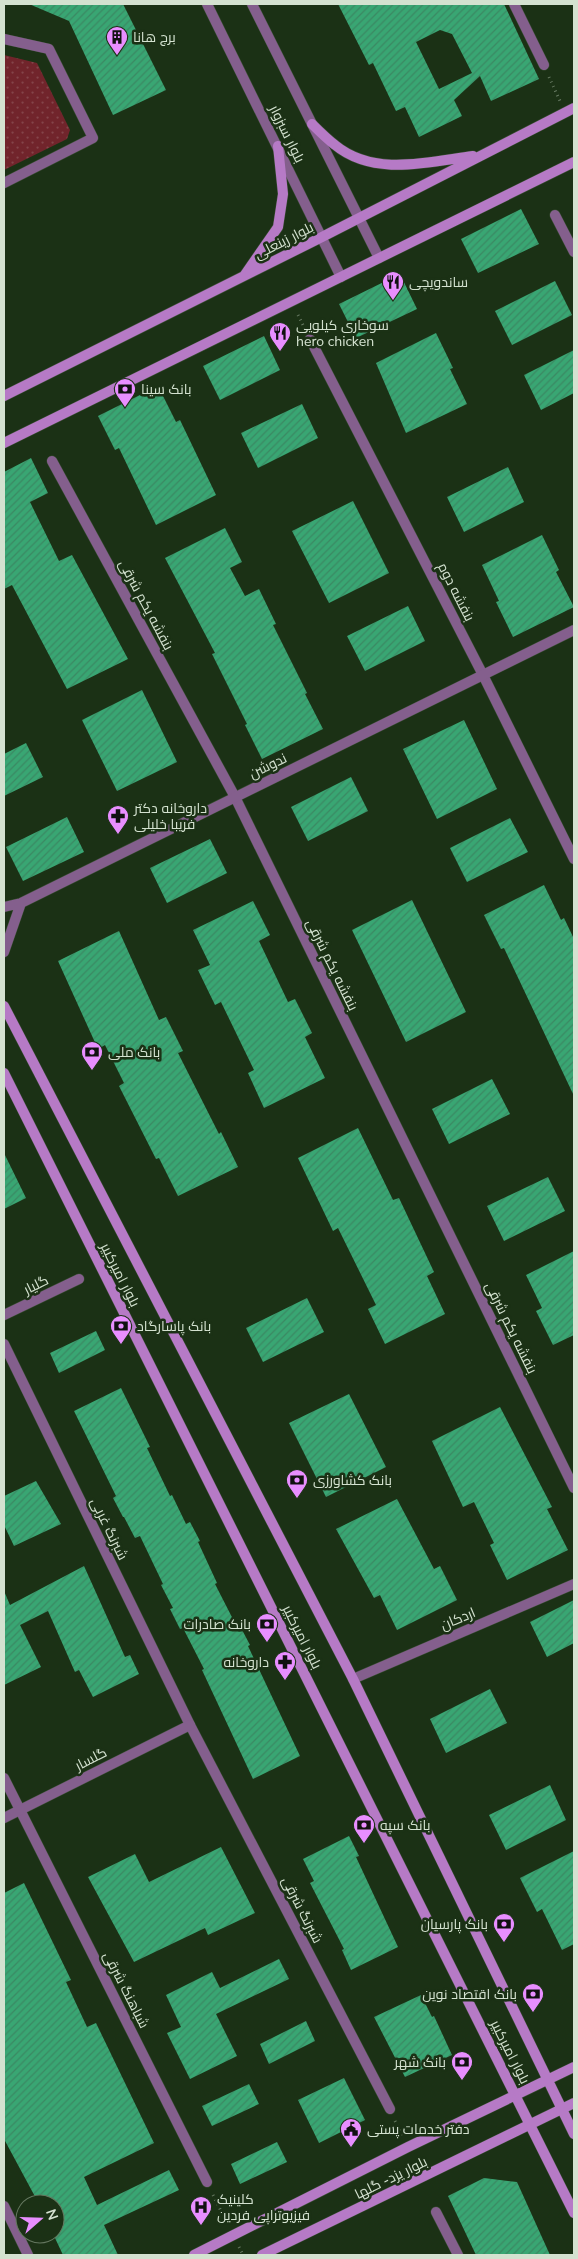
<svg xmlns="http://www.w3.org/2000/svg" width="578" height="2259" font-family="'Nunito Sans',Cairo,sans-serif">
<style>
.grass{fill:url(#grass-dots)}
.building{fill:url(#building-hatch);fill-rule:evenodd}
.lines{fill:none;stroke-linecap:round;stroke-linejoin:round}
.minor-casing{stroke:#394d33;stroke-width:11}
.tertiary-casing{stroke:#394d33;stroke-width:11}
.secondary-casing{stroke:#394d33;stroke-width:11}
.path{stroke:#677a62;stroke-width:3;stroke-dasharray:1 4;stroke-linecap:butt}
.minor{stroke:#845f8d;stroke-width:10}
.tertiary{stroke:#845f8d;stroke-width:10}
.secondary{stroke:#b67ac6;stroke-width:10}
.labels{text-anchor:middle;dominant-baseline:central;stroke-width:5;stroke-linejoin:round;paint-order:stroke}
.poi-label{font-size:14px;fill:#d4e2d0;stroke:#1b3115;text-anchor:start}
.street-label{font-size:14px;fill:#d4e2d0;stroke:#1b3115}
</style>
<defs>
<pattern id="grass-dots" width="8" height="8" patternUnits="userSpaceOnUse" patternTransform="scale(1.25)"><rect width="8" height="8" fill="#71242b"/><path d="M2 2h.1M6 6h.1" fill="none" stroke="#844449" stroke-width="1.8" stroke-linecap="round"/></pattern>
<pattern id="building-hatch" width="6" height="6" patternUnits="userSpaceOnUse" patternTransform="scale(1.25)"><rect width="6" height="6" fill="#39a673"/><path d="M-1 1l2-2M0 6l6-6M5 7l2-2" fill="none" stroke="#3b8963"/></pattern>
</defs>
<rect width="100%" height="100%" fill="#1b3115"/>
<path class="grass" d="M4,55L37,63L70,130L67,139L4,170Z"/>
<path class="building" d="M29,4H123L166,90L113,115L69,21Z
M338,4H504L539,79L491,101L480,76L454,100L462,116L419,137L405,107L396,111L373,63L369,65ZM440,30L452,34L472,73L439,89L416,42Z
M521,209L539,244L478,273L461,239Z
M400,274L417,309L356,338L339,304Z
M555,281L572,315L512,345L495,311Z
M436,333L453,368L450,369L467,404L406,433L376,363Z
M264,336L280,370L220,400L203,366Z
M574,350V393L541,410L524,375Z
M158,386L176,422L180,420L216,495L156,525L119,448L115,450L98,416Z
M302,404L318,438L258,468L241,433Z
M31,458L48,493L30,502L59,561L72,555L128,659L67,689L12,585L4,589V472Z
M508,467L524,502L464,532L447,497Z
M353,501L389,573L329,603L292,531Z
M225,528L242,562L230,568L245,596L259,589L276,624L273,625L307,693L305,694L323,729L262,759L245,725L247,724L212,654L215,653L165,558Z
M542,535L559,570L556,572L574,607L513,637L496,602L499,601L482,565Z
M408,606L425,641L365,671L347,636Z
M142,690L177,762L117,791L82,720Z
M464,720L497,789L437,819L403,749Z
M26,743L43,777L4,796V754Z
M351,777L368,811L308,841L291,807Z
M67,817L84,852L23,881L6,847Z
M510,818L528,852L467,882L450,848Z
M210,839L227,873L167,903L150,868Z
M544,885L561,920L564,918L574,939V1096L504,948L501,949L484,915Z
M412,900L466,1012L406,1042L352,930Z
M253,901L270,935L259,941L288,1002L295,999L312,1033L305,1037L325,1078L264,1108L248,1073L254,1070L221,1002L215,1005L198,970L210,965L193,930Z
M119,931L159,1020L166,1017L183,1051L178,1053L219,1134L221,1132L238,1167L178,1196L159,1158L156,1159L119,1086L124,1083L105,1045L98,1049L58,961Z
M492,1079L510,1114L449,1144L432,1109Z
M358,1128L393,1200L399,1198L434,1272L427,1276L445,1314L385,1344L368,1309L376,1305L338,1228L333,1231L298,1158Z
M4,1153L26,1198L4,1209Z
M548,1177L565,1211L504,1241L487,1206Z
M574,1251V1335L553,1345L536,1311L542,1308L526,1275Z
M307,1298L324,1332L263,1362L246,1328Z
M96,1331L105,1350L59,1373L50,1353Z
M121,1388L150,1447L147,1448L170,1496L172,1495L186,1524L190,1522L200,1541L198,1542L217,1583L215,1584L237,1627L240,1626L250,1645L248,1646L300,1756L253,1779L202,1670L204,1669L183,1628L180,1629L170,1609L173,1608L161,1585L163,1584L140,1536L135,1538L124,1517H123L113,1498L116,1496L74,1411Z
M349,1394L386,1467L326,1497L289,1423Z
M500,1407L552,1507L547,1509L568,1550L507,1580L490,1545L494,1543L474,1502L463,1507L432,1441Z
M36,1481L61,1524L14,1546L4,1525V1496Z
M397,1499L434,1569L440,1566L457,1600L397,1630L380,1595L374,1598L336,1529Z
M84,1566L125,1657L130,1655L139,1674L93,1697L79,1670L75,1672L48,1611L20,1625L41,1667L4,1685V1591L10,1605Z
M574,1600V1643L547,1657L530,1622Z
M490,1689L507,1723L446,1753L430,1719Z
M550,1785L566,1820L506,1850L489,1815Z
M349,1836L359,1856L356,1857L398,1947L351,1970L342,1950L344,1949L310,1883L314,1881L303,1859Z
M221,1847L255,1913L208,1935L205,1928L134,1962L88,1877L135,1854L149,1882Z
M574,1851V1944L562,1950L542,1909L537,1912L520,1878Z
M24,1883L71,1980L66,1982L87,2027L96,2023L154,2143L84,2177L97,2205L169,2170L179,2190L104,2225L118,2255H63L55,2238V2204H39L4,2139V1893Z
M279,1959L289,1979L216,2014L237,2056L190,2079L167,2033L181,2027L166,1995L212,1972L220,1988Z
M421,1995L432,2017L434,2016L452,2055L405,2077L374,2017Z
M306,2021L315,2041L269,2064L260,2044Z
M344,2078L365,2120L319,2143L298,2100Z
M249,2084L259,2104L212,2126L202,2106Z
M277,2142L287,2162L240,2184L231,2164Z
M484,2178L517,2182L550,2255H476L448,2196Z"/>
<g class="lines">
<g class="minor-casing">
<path id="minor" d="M514,4L544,65
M4,39L49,49L93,138L4,183
M555,215L574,252
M310,339L483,675L574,859
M52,461L235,797L574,1488
M4,1315L79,1279
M4,1344L190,1725L390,2109
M4,1778L207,2182
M4,2206L28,2255
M436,2212L458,2255"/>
</g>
<g class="tertiary-casing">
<path id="tertiary" d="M207,4L341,277
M252,4L379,258
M4,907L21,903L574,630
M4,952L21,903
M353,1679L574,1584
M4,1818L190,1725"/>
</g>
<g class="secondary-casing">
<path id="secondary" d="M312,124C319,131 327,139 335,145C374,177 428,162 473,156
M244,276L278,227L283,194L278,146
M4,396L322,237L574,108
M4,443L574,162
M4,1006L353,1679L574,2134
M4,1073L574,2213
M194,2255L408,2147L574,2067
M262,2255L574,2103"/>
</g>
<path class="path" d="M549,77L560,101
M298,315L304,327
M395,2121L403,2136
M213,2195L227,2223
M239,2247L243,2255"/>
<use href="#minor" class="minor"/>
<use href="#tertiary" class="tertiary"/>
<use href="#secondary" class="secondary"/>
</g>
<defs>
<g id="building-pin" transform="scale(1.125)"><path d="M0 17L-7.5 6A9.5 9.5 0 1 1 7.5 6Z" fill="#e88eff" stroke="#1b3115"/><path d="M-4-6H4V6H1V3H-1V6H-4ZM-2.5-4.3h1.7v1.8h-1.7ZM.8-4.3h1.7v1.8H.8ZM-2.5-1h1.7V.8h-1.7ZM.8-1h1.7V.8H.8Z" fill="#111"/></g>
<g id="restaurant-pin" transform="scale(1.125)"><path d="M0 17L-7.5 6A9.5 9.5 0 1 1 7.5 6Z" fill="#e88eff" stroke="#1b3115"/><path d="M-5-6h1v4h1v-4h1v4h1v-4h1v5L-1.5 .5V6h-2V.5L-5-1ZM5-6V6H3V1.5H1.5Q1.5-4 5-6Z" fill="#111"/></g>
<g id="bank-pin" transform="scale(1.125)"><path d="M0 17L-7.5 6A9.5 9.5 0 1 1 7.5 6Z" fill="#e88eff" stroke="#1b3115"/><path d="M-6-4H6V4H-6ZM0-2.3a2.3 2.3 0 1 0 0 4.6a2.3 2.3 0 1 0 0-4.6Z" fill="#111"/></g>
<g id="pharmacy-pin" transform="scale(1.125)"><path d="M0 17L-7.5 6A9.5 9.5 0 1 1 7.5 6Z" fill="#e88eff" stroke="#1b3115"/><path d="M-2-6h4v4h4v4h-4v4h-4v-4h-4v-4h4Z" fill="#111"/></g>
<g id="civic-pin" transform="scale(1.125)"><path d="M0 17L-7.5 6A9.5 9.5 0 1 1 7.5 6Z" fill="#e88eff" stroke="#1b3115"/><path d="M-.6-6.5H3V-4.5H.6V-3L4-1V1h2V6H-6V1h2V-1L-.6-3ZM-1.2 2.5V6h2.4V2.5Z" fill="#111"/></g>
<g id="hospital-pin" transform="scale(1.125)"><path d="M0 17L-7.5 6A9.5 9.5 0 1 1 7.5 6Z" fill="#e88eff" stroke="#1b3115"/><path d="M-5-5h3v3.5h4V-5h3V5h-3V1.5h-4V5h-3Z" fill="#111"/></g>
</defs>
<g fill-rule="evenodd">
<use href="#building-pin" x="117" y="37"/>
<use href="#restaurant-pin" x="393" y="282"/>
<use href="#restaurant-pin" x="280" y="333"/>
<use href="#bank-pin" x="125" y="389"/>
<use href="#pharmacy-pin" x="118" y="816"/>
<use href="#bank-pin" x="92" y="1052"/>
<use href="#bank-pin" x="121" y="1326"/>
<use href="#bank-pin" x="297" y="1480"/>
<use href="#bank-pin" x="267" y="1624"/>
<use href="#pharmacy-pin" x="285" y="1662"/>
<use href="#bank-pin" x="364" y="1825"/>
<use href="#bank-pin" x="504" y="1924"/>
<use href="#bank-pin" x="533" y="1994"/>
<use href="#bank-pin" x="462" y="2062"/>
<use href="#civic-pin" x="351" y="2129"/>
<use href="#hospital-pin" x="201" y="2207"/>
</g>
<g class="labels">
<g class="poi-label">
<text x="133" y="37">برج هانا</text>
<text x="409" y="282">ساندویچی</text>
<text x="296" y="325">سوخاری کیلویی<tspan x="296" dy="16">hero chicken</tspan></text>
<text x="141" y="389">بانک سینا</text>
<text x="134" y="808">داروخانه دکتر<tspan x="134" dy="16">فریبا خلیلی</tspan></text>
<text x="108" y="1052">بانک ملی</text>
<text x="137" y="1326">بانک پاسارگاد</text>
<text x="313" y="1480">بانک کشاورزی</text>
<text x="251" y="1624" text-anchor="end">بانک صادرات</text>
<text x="269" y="1662" text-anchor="end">داروخانه</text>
<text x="380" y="1825">بانک سپه</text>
<text x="488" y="1924" text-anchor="end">بانک پارسیان</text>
<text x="517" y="1994" text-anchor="end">بانک اقتصاد نوین</text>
<text x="446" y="2062" text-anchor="end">بانک شهر</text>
<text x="367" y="2129">دفتر خدمات پستی</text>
<text x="217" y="2199">کلینیک<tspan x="217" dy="16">فیزیوتراپی فردین</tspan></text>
</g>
<g class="street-label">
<text transform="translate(287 134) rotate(64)">بلوار سبزوار</text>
<text transform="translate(284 241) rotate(-27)">بلوار زینعلی</text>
<text transform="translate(456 592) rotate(63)">بنفشه دوم</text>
<text transform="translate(146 605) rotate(62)">بنفشه یکم شرقی</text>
<text transform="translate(268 766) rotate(-26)">ندوشن</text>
<text transform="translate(332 965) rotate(64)">بنفشه یکم شرقی</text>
<text transform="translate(120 1275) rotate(63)">بلوار امیرکبیر</text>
<text transform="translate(36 1285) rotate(-26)">گلیار</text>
<text transform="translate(511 1328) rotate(64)">بنفشه یکم شرقی</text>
<text transform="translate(109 1529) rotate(64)">شبرنگ غربی</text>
<text transform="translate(458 1619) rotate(-23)">اردکان</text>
<text transform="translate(302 1637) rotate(63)">بلوار امیرکبیر</text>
<text transform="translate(91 1759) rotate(-27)">گلسار</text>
<text transform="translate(302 1910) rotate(63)">شبرنگ شرقی</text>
<text transform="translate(126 1990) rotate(63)">شباهنگ شرقی</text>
<text transform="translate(510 2052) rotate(63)">بلوار امیرکبیر</text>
<text transform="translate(391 2178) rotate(-26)">بلوار یزد- گلها</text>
</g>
</g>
<rect width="578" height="2259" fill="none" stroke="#d4e2d0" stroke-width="10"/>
<g transform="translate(40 2219) rotate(70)"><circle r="24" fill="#1b3115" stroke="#657860"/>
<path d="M0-4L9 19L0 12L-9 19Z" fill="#e88eff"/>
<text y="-8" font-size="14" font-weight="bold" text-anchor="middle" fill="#d4e2d0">N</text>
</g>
</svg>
